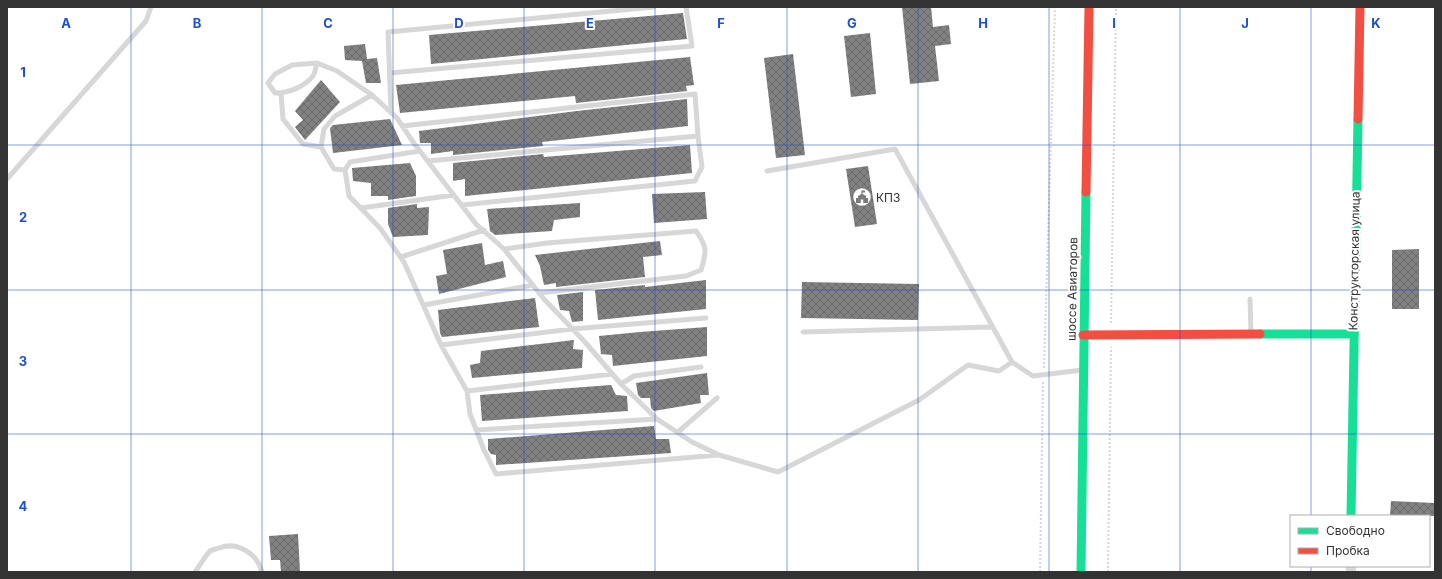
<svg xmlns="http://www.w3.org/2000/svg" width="1442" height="579" font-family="Inter,sans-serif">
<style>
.building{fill:url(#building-cross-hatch)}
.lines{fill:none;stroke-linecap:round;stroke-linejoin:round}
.path{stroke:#d6d6d6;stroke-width:2;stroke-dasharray:2 2;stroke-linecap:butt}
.lane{stroke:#d7d7d7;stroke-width:5}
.street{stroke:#d7d7d7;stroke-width:10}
.fast{stroke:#16e098;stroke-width:9}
.jam{stroke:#f24e42;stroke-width:9}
.grid{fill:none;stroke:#1d4ed8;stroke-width:1;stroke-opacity:0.55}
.labels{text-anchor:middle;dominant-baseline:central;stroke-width:4;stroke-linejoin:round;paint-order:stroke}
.poi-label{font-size:12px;fill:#333;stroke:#fff;text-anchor:start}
.street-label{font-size:12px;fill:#333;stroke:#fff}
.grid-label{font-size:13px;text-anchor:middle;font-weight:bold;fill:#1d4ed8;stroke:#fff;stroke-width:4;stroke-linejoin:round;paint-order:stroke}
</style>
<defs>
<pattern id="building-cross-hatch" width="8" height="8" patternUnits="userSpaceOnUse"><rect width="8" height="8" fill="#818181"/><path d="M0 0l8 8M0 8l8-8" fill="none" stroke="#6a6a6a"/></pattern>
</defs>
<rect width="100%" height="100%" fill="#fff"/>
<path class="building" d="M902,7H931L933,27L949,25L951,44L935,46L939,81L910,84Z
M683,13L687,39L431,64L429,35Z
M870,33L876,94L851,97L844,36Z
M365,44L367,59L377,58L381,83H366L362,61L345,60L344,46Z
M793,54L805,155L776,158L764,58Z
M690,57L694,85L686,86L687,91L576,103L575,96L400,113L396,85Z
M321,80L340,102L305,140L295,127L303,120L295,111Z
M687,99L688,126L542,142L543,146L453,155V151L431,154V143H420L419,131L577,111Z
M390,119L402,145L333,153L330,128L333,125Z
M690,145L692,173L465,196V179L453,181V163L543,154L544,157Z
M410,163L416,176V196L388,200V196H371V183L353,181L352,168Z
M868,166L877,224L855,227L846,169Z
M705,192L707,219L654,223L652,194Z
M580,203V217L554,220L552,231L495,235L490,231L487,209Z
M417,204V208L429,207L428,235L393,237L388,224V208Z
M660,241L662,255L643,257L645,277L556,287V283L544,285L540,266L535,255Z
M482,243L485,265L503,261L506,277L439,294L436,276L447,274L443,250Z
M1419,249V309H1392V250Z
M706,280V309L598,320L595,290L645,285V287Z
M802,282L919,284L918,320L801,318Z
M583,292V321L572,322L569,311L560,310L557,295Z
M535,298L539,327L442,337L440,333L438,310Z
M707,327V356L613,366L612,355L601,354L599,336L640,332Z
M574,340L573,349L583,350L582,368L472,378L470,365L480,363L481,351Z
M707,373L709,395H700L701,403L654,411L651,408L650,398H641L638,395L636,383Z
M611,385L616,395L627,396L628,411L482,421L480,395Z
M654,426L656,439H669L671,453L496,465V455L491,454L488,450V439Z
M1391,501L1435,503V516H1390Z
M298,534L300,572H281L280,560H271L269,536Z"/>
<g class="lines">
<path class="path" d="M1111,323L1116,7
M1044,368L1055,7
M1040,572L1043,382
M1108,572L1111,347"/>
<path class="lane" d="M317,63C316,67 315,73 313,76C304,87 289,93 275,93L268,83L275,74L292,65L317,63L337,71L372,95L397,118L413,142L476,224L504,249L544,299L584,341L621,384L657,419L692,442L719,455L778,472L919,400L968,365L999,371L1012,362L1033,376L1082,370
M390,73L692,46L686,7
M281,93L283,119L303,144L321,147L334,169L345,170L349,196L380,228L404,262L441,345L467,391L470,414L484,450L496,474L718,455
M391,112L388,32L654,7
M402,126L695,94L698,136L428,161
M321,147L324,129L335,116L372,95
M345,170L350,162L420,151
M767,171L895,149L1012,362
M7,179L146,21L151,7
M462,205L695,181L702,167L698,136
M361,208L454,195
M504,249L547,243L696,231C707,246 707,251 701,270L686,276L539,293
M401,257L484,230
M1250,299L1251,334
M424,305L533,285
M803,332L993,327
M441,345L572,329L706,318
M621,384L634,376L701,367
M467,391L612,374
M476,430L657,419
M678,432L717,398
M195,572C200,566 204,557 210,551C212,550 216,549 219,548C237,541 257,553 262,572"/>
<path class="street" d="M1351,572V566"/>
<path class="fast" d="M1260,334H1353
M1351,516L1358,119
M1081,572L1086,192"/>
<path class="jam" d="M1358,119L1360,7
M1086,192L1089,7
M1083,335L1260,334"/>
</g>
<path class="grid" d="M131,7V572M262,7V572M393,7V572M524,7V572M655,7V572M787,7V572M918,7V572M1049,7V572M1180,7V572M1311,7V516M7,145H1435M7,290H1435M7,434H1435M1311,566V572"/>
<defs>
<g id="civic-ring" transform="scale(1)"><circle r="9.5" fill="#fff" stroke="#7a7a7a" stroke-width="1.5"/><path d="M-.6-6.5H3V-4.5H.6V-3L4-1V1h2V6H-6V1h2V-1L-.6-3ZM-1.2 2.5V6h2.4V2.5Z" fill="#7a7a7a"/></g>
</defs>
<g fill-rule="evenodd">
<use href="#civic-ring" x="862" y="197"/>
</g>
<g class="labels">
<g class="poi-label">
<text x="876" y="197">КПЗ</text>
</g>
<g class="street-label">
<text transform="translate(1354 261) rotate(-89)">Конструкторская улица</text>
<text transform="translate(1072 289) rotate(-89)">шоссе Авиаторов</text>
</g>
</g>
<g class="grid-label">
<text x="66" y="28">A</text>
<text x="197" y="28">B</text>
<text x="328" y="28">C</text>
<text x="459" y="28">D</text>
<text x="590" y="28">E</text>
<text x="721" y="28">F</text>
<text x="852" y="28">G</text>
<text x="983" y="28">H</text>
<text x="1114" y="28">I</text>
<text x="1245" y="28">J</text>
<text x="1376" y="28">K</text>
<text x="23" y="77">1</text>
<text x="23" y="222">2</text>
<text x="23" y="366">3</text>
<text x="23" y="511">4</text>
</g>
<rect width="1442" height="579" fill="none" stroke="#333333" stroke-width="16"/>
<rect x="1290" y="515" width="140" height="52" fill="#ffffff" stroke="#adadad"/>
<rect x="1298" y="528" width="20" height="6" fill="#16e098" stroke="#adadad"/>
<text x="1326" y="535" font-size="12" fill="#333333">Свободно</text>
<rect x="1298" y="548" width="20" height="6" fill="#f24e42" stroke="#adadad"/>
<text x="1326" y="555" font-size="12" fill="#333333">Пробка</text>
</svg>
